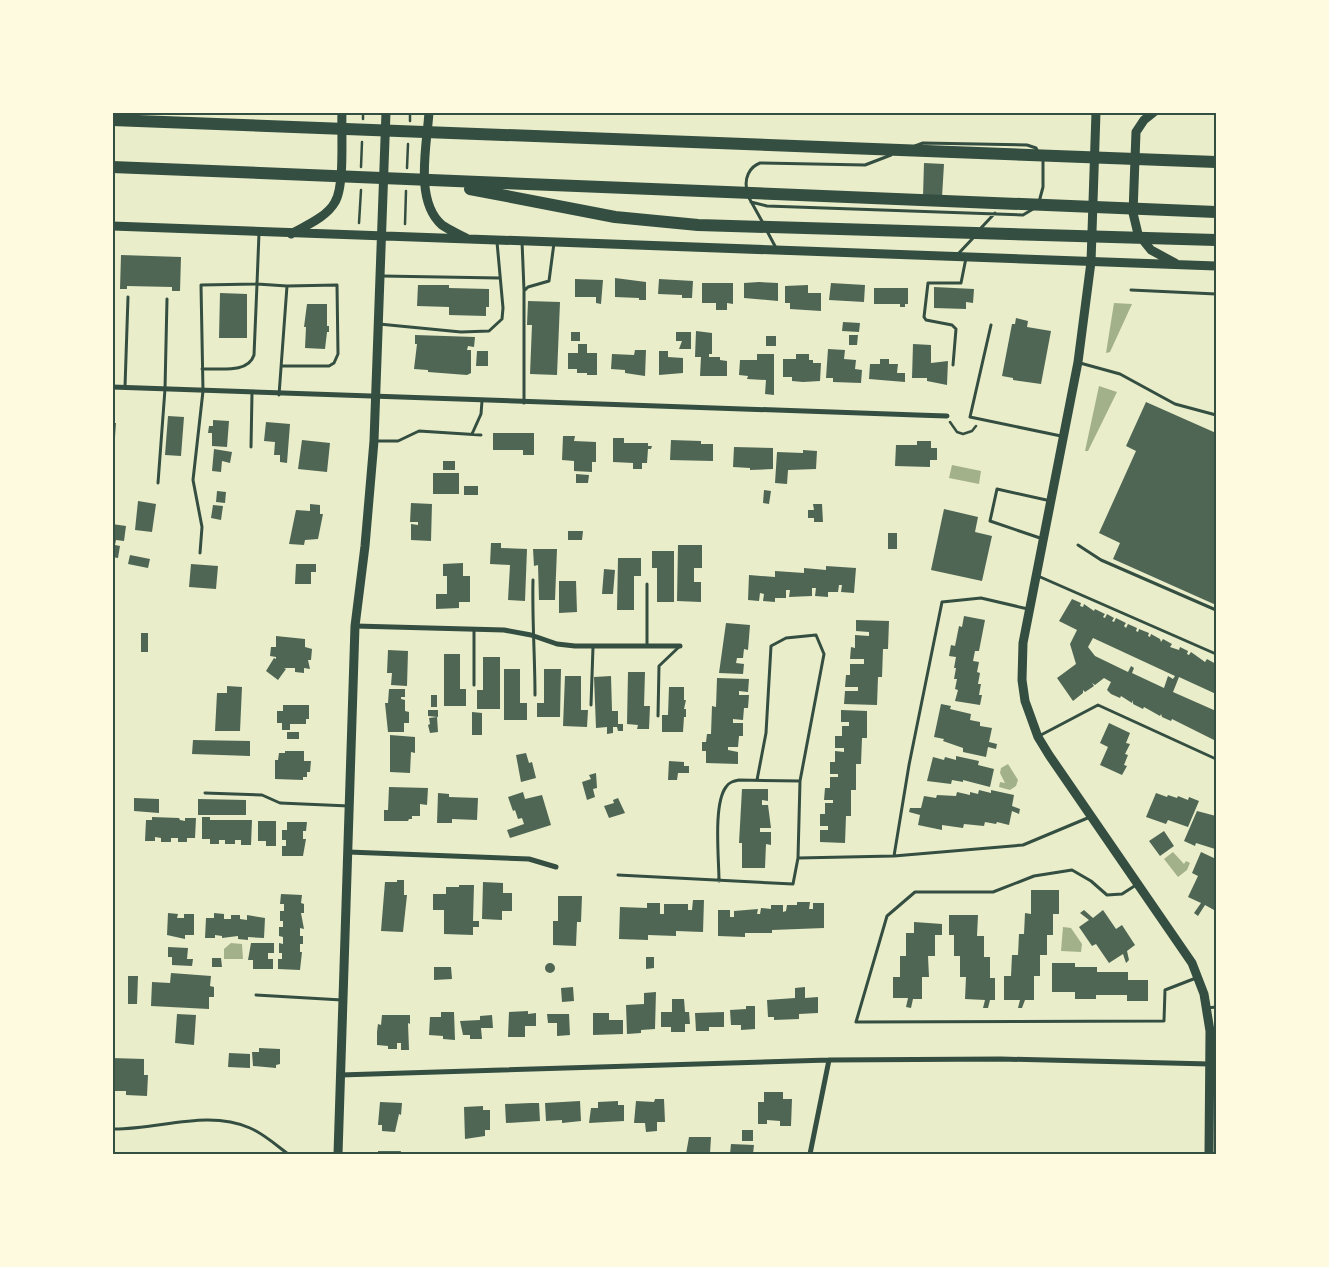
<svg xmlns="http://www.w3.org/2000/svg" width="1329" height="1267" font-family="Lora,serif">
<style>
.water{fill:#a3b18a}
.building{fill:#4f6655;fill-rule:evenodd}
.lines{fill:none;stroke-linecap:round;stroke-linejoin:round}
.path{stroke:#344e41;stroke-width:2.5}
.service{stroke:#344e41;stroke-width:3}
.minor{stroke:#344e41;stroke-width:5}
.tertiary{stroke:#344e41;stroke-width:9}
.secondary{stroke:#344e41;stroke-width:9}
.motorway{stroke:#344e41;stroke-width:12}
.neatline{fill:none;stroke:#344e41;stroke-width:2}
</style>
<rect width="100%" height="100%" fill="#e9edc9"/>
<path class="water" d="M1114,303L1132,304L1110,352L1106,353Z
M1099,386L1117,392L1088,451H1085Z
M952,465L981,471L979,484L949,478Z
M1008,764L1018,780L1016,786L1010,790L999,787L1000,782L1005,783L1000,773L1001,768Z
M1173,852L1184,864L1186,861L1190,863L1187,870L1178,877L1164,859Z
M1063,927L1071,928L1082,944L1081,952L1061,951Z
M231,943L242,944L243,959H224V949Z"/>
<path class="building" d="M924,163L944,164L942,197L923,196Z
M121,255L181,257L180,291H172V287L127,286V289H120Z
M615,278L646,282V300H639V298L615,297Z
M575,279L603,280L601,304L596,303V297H575Z
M659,279L693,281L692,298H682V295L658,294Z
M759,282L778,283V301L744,298V283Z
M702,283H733V304L727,303V310H716V303H702Z
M831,283L865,285L864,302L829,300Z
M418,285H449V288L489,289V307H486V316L449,315V307L417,306Z
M808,285V293H821V311L790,309V303H785V286Z
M934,287L974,289L973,303L966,302V309L934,308Z
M874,288H908V304H905V307H900V304H874Z
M220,293L247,294V338H219Z
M528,301L560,302L557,375L530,374L532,325H527Z
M307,304H327V326H329V332H327L325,349L305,348L306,327H304Z
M1016,318L1028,321L1027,327L1051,331L1041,384L1013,380V378L1002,376L1012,324H1015Z
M843,322L860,323L859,332L842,331Z
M696,331L712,333V354H709V357H720V360L727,361V376H700L701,357H695Z
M571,332H580V341H571Z
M676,332H691V349H679L682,341H676Z
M415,335L475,337L474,347L468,346L467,350H471V373L467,375L428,372V370L414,369L417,344H415Z
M849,335H858L857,345H849Z
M766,336H776V346H766Z
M578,344H587V353H597V375H587V373H577V369H568V353H578Z
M913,344L931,345V363L948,361L947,385L927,381V378H912Z
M828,349L845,350L844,359L856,360L855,369L862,370L861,383L833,382V378H826Z
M635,350H646L645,376L625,373V370L611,369L612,354L634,355Z
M477,351H488V366H476Z
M659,351H668V357L683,358V373L659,375Z
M757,354H774V395L765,394L766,380L747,379L748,376L739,375L740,360H757Z
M796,354H809V360H813V363H821L820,381L803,382L792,381V377H783V359H796Z
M880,359H889V364H898L897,373H905V382L869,379L870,364H880Z
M1146,402L1216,433V605L1113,559L1120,543L1099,533L1136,451L1126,446Z
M168,416L184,417L181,456L165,455Z
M213,420L229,421L227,447L212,446V433H208L209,426H213Z
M266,422L290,424L287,463L280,462V455H274L275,442L264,441Z
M112,423H116L114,451H112Z
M493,433H534V455H523V450H493Z
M563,436H575L574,441L596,442V462H592V472L574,471V461L562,460Z
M613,438H624V443H648V446H652L651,449H648L647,463H642V469H633V463L613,462Z
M302,440L330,443L327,472L298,469Z
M671,440L701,441V444H713V461L670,460Z
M917,441H931V448H937V460H930V467L895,466L896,445H917Z
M734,447L773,448V469L750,470V468L733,467Z
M214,449L232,452L230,463L222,461L221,472L212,471Z
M803,450L817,451L816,469L788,470L787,484L775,483L777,452L803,453Z
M443,461H455V470H443Z
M433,473H459V494H433Z
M576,474L589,475L588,483H576Z
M464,486H478V495H464Z
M764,490L771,491L769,504L763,503Z
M217,491L226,492L225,503L216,502Z
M138,501L156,504L152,532L135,530Z
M411,503L432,504L431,541L411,540V524L418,525V522H410Z
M310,504L320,505V514H323L318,539L305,540L304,545L289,544L296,510L310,511Z
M813,504H822L823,522H814V518H808V510H814Z
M213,505L223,506L221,520L211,518Z
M944,509L978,517L975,532L992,536L982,581L931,570Z
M112,524L126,526L124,541L116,540L115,545L120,546L118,558L112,557Z
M568,531H583L582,540H568Z
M888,533H897V549H888Z
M491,543H501V548L527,549L525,601L508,600L510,565L490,564Z
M678,545H702V568H694V582H701V602L677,601Z
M533,549H557L555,600H539L538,565L534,566Z
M652,551H674V602H657V568H652Z
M130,555L150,559L148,568L128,564Z
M618,558H641V576H634V610H617Z
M463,563V576H470V602H459V608L436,609V594H447V576H443V564Z
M191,564L218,566L216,589L189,587Z
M296,564H316V572H311V584H295Z
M826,566L856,568L854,593L841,592L842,585H839L838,592H828V597L815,596L816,588H812V596L789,597L790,590H786V598H775V602L763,601L764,594L760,593L759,601L748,600L749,575L775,577V571L804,573V568L826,570Z
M604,569L615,570L613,594H602Z
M559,581H576L577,612L559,613Z
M1072,599L1081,603L1080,606L1083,607L1084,604L1094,611L1095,609L1105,614L1103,617L1105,618L1107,614L1114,618L1112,621L1114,622L1116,618L1126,623L1124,626L1126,628L1128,624L1137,628L1136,631L1138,632L1139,629L1149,633L1148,636L1150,637L1151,634L1160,639L1161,642L1163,639L1172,644L1170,647L1179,650L1180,647L1188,651L1187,654L1189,655L1191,652L1205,662L1207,659L1216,664L1215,667L1216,668V694L1179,677L1173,692L1216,711V741L1172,719L1171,721L1162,717L1161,714L1160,716L1144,707L1143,709L1133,704V700L1132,703L1121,696L1120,698L1111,694L1107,690L1111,682L1104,678L1095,685L1092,683L1094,686L1085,692L1083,690V693L1073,701L1057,678L1076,664L1070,644L1077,630L1059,621ZM1093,638L1175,676L1173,679L1168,676L1164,688L1132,673L1134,668L1131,666L1128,672L1095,656L1088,647Z
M964,616L985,620L979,651H975L973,661L979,662L977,672L980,673L978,684H981L979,695H982L980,705L955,701L958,690L955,689L957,679H954L956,668H954L956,657L949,656L951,645L955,646L959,626L962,627Z
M856,620L889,621L888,649H883L882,677H878L877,705L844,704L845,691H858V687H845L846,675H850V664H864V659H850L851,647L855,648V635L869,636V632L856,631Z
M726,623L750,625L748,650L744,649L743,658H737L736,663L744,664L743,674L719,673Z
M141,633H148V652H141Z
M276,636L305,639V647L312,649L311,660H308L310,669L304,668V673L295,672V668H284L286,669L278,680L266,671L274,658L276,659V657L270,656L271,647H276Z
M388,650L408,651L407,686L391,685L392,673H387Z
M444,654H460V689H466V706H444Z
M483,657H500V709H477V690H483Z
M504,669H520V703H527V720H504Z
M544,669H561L560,717H537V703H544Z
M628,672H645L644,706H650L649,729H637L638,725L627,724Z
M565,676H581V710H588L587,727L563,726Z
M611,676L612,711H618V724H623V731H618L617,727H613V733L607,734V727L596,728L594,677Z
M717,678L749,679L748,692L739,691V695H749L748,708H744L743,720L733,719V723H743V736H739L738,747H728V750L738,752V764L706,763V751H702V742H706L707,734H711L712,706L716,707Z
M227,686L242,687L240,731H215L217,693H227Z
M669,687H684V700H686L684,709H686V717H684L683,732H662V715H668Z
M389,689H405V697H401V699L405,700V711L409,712V723H404V732H388L385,703H388Z
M431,695H437V707H431Z
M941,704L951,706L950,709L971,714L970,720L980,722V726L992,728L989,742L997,744L996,749L988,747L986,757L963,752V748L943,741L944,739L934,737Z
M283,705H309V719H306V724H290V730H282V723H277V711H283Z
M428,710H438V717L428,716Z
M841,710L867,711V738H862L861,764H856V790H851V816H846L845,843L820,842V830H828V826H820V814H825V803H833V800H824L825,788H830V777H838V774H830V762H835V751L844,752V748H835V736H842V726H849V722H841Z
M472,712L482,713V735H472Z
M437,717L438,732L430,733L428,725L430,724L429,718Z
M1109,723L1130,733L1126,743L1130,744L1125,754L1128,755L1124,765L1127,766L1122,775L1100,765L1108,747L1100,743Z
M287,732H299V739H287Z
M390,735L415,737V753L411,752L410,773L390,772Z
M193,740L250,741V756L192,754Z
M285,751H304V761H311L310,772H307V777H303V780L275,779V760H278L279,753H285Z
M526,753L529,763L532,762L536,778L521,782L516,755Z
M956,756L979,761L978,765L994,769L990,787L963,780V782L952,780L951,784L927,781L933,757L944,760L945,757L956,760Z
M669,761L684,762V766H689V773H678L677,780H668Z
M596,773L597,788L593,789L595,797L587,800L582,782L591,779L589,775Z
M389,787L428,788L427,805L420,804V816H412V819H409L408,821H384V810H388Z
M742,789H768V801L762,800V805H768L771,828H760V832H771V845L766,844L765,868H742V843H739Z
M979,790L991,793V790L1014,795L1012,806L1020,809L1019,814L1012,811L1009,825L997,822L996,824L985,822L984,826L964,824L963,828L942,825V830L918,825L920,815L909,812L910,808H921L924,796L936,798L937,795L956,796L957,792L970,795V792L978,794Z
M523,792L525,799L542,795L551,825L510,838L507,830L524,824L522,818L518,819L515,810L513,811L508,797Z
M438,793L449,794V797L478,798L477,820L452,819V823H437Z
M1156,793L1167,797L1168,795L1177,798L1178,796L1188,800L1189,797L1199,801L1188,827L1168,820L1166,824L1146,817Z
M134,798L159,799V813L134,811Z
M618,798L625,813L609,818L604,806L614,803L613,800Z
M198,799L246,800V815H198Z
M1197,811L1216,816L1215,849L1196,843L1195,846L1184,841Z
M152,817L179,818L180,820L185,821V818H196L195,838H187V842H178V838H171V842H161V838L155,837V841H145L146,820H152Z
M202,817H210V820H252L251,845H241V840H235V844H225V840H219V844H210V839H202Z
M258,821H276V846H266V841H258Z
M287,822H307L306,831H303V839H306L303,856H282V846H286V840H282V830H287Z
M1164,831L1174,846L1160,856L1149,841Z
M1201,852L1216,859V904L1214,910L1205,905L1198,916L1194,913L1201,903L1188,897L1198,876L1192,873Z
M397,880H404V895H407L403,932L381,931L385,882H397Z
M483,882L503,883V893H512V911H502V920L482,919Z
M459,885H474L473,921H479V927H473V935L444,934V910H433V894H446V887H459Z
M1031,890H1059V914H1053V935H1047V955H1040V976H1034V1000H1025L1022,1008H1018L1020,1000H1004V976H1011L1012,955H1018L1019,934H1024L1025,913L1031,914Z
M281,894L302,895L301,903L304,904V913H301L304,929L300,928V936H303V944H300V952H302L300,970L278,969V959H282V953H279V943L283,944V937L279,936V927H283V921H280V911H284V904H280Z
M558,896H582L581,922H577L576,946L553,945V921H558Z
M693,900H704L703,932L676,931V936L648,935V940L619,939L620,907L647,908V903H660V914H664V904H688V910H692Z
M797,902H810L809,909H813V903H824V928L772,930V933H745V937L718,936V910H730V917H734V911L758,909L757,914H760L761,908L771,909V905H783V912L786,911L787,905H797Z
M1084,910L1093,918L1103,910L1116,929L1122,925L1135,945L1127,951L1129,960L1126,963L1123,954L1109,963L1096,944L1092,946L1079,927L1089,920L1080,913Z
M168,913L178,914L177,918H184V914H194V935H185V939L167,935Z
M214,913L224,914V919H231V915H240V919L247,920V915L265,918L264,938L248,937V940L238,939V936L222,938V936L215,935V938H205L206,918H214Z
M949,915H978L977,936H984V957H990V978H995V1000H990L988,1008H983L985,1000L965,999L966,977H960V956H954V935H949Z
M914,922L942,924V935H935V956H928L929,977H922V999H913L911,1008L906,1007L908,998H893V977H900V956H906V933H914Z
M251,943H274V953H268V959H273V969H253V960H248Z
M168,947L188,948L187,959H193L192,966L172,965V957H168Z
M646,957H654V968L646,969Z
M212,958H221L222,967H212Z
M545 968a5 5 0 1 1 10 0a5 5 0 1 1-10 0Z
M1052,963H1075V967H1097V972H1128V980H1148V1001H1127V995H1096V999H1075V992H1052Z
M434,967H451L452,979L434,980Z
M171,973L211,976L210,986L214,987V997H209V1009L151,1006L152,982L170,983Z
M128,976H138L137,1004H128Z
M573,987L574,1001L562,1002L561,988Z
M805,987V998L818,997V1013L799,1014V1019L774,1020V1017H768L767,1000L795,998V988Z
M656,992L655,1029L641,1030V1033L627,1034L626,1005L644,1004V993Z
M672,999H684L685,1012H689L690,1024H685V1032H671V1027H661V1012H672Z
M746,1006H755V1029L741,1030V1025H731L730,1010L746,1009Z
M528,1011V1014L536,1013V1026H525V1037H508L509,1012Z
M441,1012H454L455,1040L443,1039V1036L429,1035L430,1017H441Z
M724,1012V1027H709V1031H696L695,1013Z
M593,1013H609V1020H623V1034L593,1035Z
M177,1014L196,1015L194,1045L175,1043Z
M547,1014H569L570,1035L557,1036V1023H548Z
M382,1015H410V1024L408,1023L409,1050H401V1043H397V1049H388V1046L377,1045V1032L378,1024L381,1025Z
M492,1015L493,1028H481L482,1039H470V1035H463L460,1021L480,1020V1016Z
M259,1048L280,1049V1064L276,1065V1068L253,1066L252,1052H259Z
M229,1053L250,1054V1068L228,1067Z
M112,1058L144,1059V1075H148L147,1096L126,1095V1091H112Z
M764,1092H783V1099H792L791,1126H780V1121L767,1120V1124H758V1102H764Z
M655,1099H664L665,1122H657V1131L646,1132L645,1123H634L636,1101L654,1102Z
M580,1101L581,1121L562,1123V1120L546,1121L545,1103Z
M618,1101V1105H624V1121L589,1123L591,1108H598V1102Z
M380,1102L402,1103L401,1115L399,1114L395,1132L382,1131V1125H378Z
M531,1103H539L540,1121L506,1123L505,1104Z
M483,1106V1110H490V1130H485V1136L465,1139L464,1107Z
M742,1130H753V1141H742Z
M689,1137H711L710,1154H686Z
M731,1144L754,1145L753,1154H730Z
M378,1151H401L400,1154H378Z"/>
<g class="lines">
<path class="path" d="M363,119V112
M410,121V112
M361,167L362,142
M407,168L408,144
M359,223L361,190
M405,224L406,191
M950,422L957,432L963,434L972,431L976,426"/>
<path class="service" d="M915,146L923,143L1027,145L1036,148L1038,152
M747,190C744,179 749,167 760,163L865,165L891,155
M748,196L763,223
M751,202L767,206L1023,215L1033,209
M1039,202L1043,187V160
M981,228L995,213
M767,231L776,248
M522,241L524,290
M958,254L974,237
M382,276L499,278
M1131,290L1216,294
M379,324L461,332L489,331L502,319L503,308L497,242
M991,325L970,417L1061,436
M1080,363L1120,374L1175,404L1216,415
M953,365L956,329L952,325L926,320L924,317L928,283H961L966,258
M283,366H329L334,363L338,354L337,285L287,286
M202,369C219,368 248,374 254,355L257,284L287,286L279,395
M125,387L128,297
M524,403V291L528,287L549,281L554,243
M472,434L481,414L482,401
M374,441H398L419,431L481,435
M251,447L252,393
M158,483L165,389L167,299
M1043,539L990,521L997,489L1051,501
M1078,545L1101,560L1216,610
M200,553L202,527L193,480L203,391L201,285L257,284L259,233
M1038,576L1216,654
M533,580C532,618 535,657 535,695
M647,646V584
M474,685V630
M591,705L593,647
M658,716L659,666L680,646
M1039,736L1098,705L1216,759
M757,780L766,733L771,646L786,638L816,635L824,654L800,781L798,858
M205,793L262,795L280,803L349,806
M894,856L909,765L942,602L981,598L1028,609
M618,875L793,884L798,858L894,856L1023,845L1090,817
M719,881C719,859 713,804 726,787C729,782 734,781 739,780L800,781
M1136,885L1122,894L1107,895L1091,881L1072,870L1034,876L993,892H915L887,916L856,1022L1164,1021L1165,990L1196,978
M256,995L342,1000
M1207,1008L1216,1007
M112,1129C158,1130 207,1109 250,1128C264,1134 276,1145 288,1154"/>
<path class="minor" d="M112,387C391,399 669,407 947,416
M355,626L504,630L531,635L557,644L575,646H680
M348,852L529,859L556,867
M340,1075L829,1060L1001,1059L1210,1064
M810,1154L829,1060"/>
<path class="tertiary" d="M1096,112L1091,262L1078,362L1023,643L1022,680L1025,701L1038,737L1049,755L1192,963L1204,994L1210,1031L1209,1154"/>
<path class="secondary" d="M429,112C427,145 414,201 442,225C449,230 459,234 466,238
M1154,112L1144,120L1136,132L1133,213L1138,234L1151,250L1175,263
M112,226L1216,266
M291,234C305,226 327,217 335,202C345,186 341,133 342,112
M338,1154L355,626L365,546L374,441L386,112"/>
<path class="motorway" d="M112,120L1216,162
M112,167L1216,212
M470,189L615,217L698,225L1216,240"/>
</g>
<rect width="1329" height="1267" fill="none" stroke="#fefae0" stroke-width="228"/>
<rect x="114" y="114" width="1101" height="1039" class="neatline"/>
</svg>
